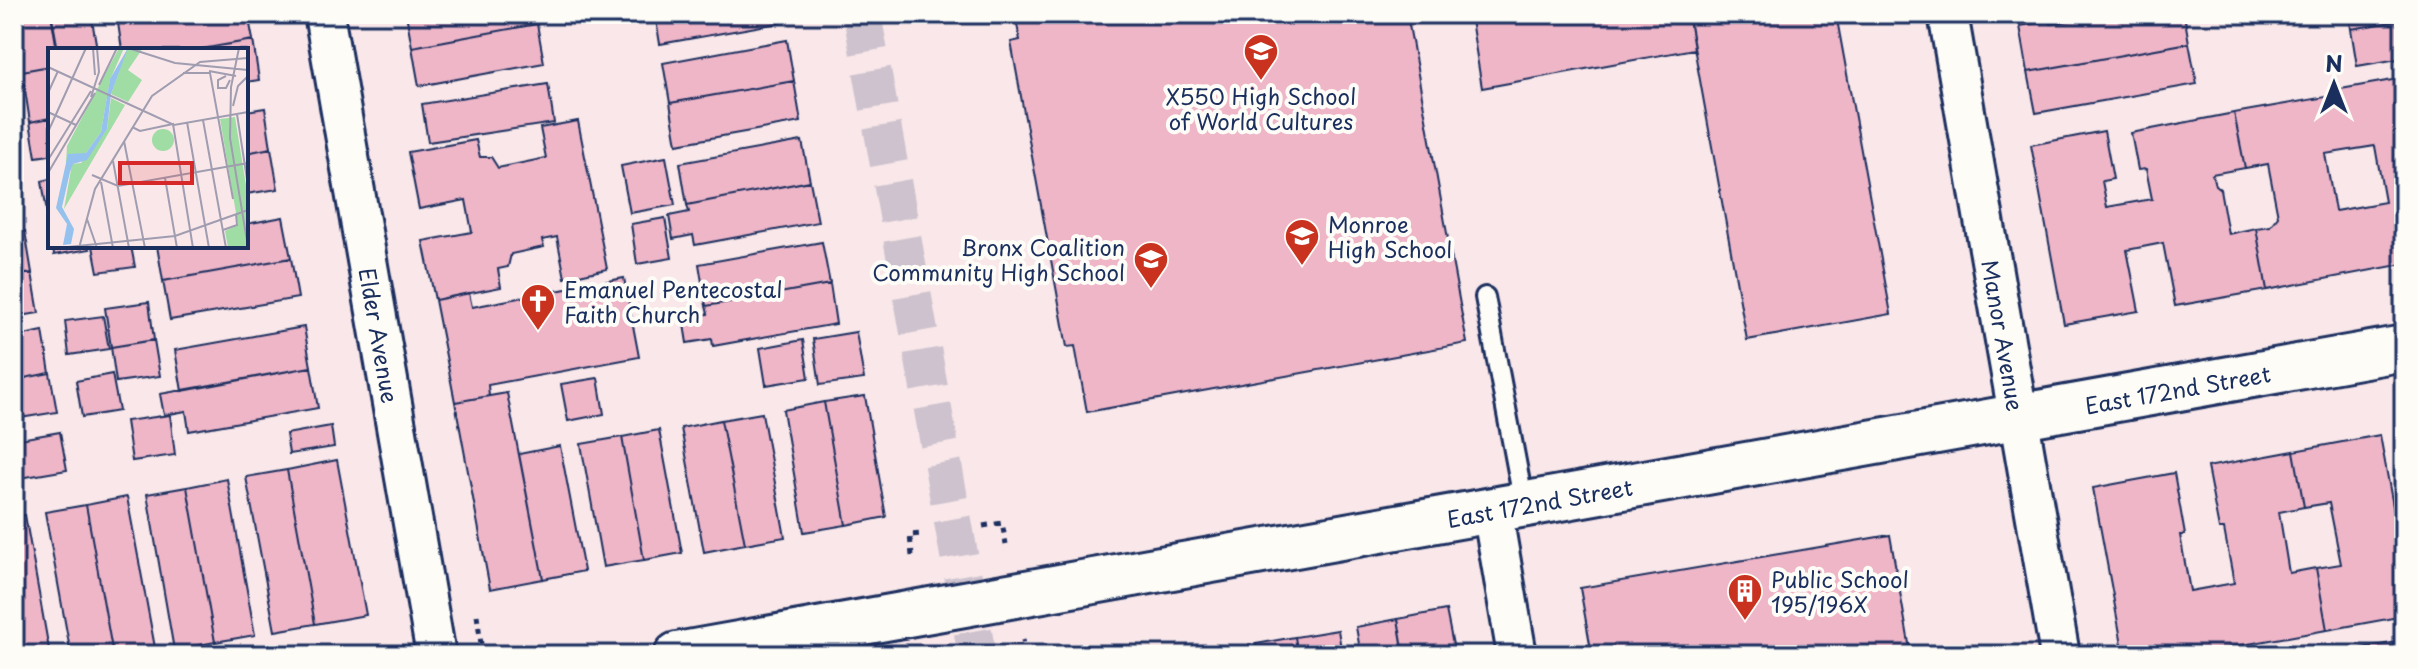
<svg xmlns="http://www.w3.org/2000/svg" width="2418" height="669" font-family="'Playpen Sans',sans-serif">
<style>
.building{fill:#efb6c8;stroke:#1b2f5e;stroke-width:2;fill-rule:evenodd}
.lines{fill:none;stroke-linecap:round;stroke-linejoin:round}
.minor-tunnel{stroke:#cdc2cd;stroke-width:38;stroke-dasharray:38 19;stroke-linecap:butt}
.service-casing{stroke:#1b2f5e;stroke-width:24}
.minor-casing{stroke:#1b2f5e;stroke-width:44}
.tertiary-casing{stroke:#1b2f5e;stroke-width:50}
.path{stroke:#1b2f5e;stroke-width:5;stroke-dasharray:6 6;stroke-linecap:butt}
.service{stroke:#fdfcf7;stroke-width:18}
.minor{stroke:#fdfcf7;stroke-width:38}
.tertiary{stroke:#fdfcf7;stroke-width:44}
.labels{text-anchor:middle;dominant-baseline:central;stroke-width:8;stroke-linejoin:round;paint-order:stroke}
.poi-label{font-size:22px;fill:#1b2f5e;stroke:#fdfcf7;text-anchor:start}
.street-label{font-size:22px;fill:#1b2f5e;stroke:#fdfcf7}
.inset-road{fill:none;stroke:#a09db1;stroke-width:2}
.view{fill:#d62828;fill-opacity:0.15;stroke:#d62828;stroke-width:4}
.inset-edge{fill:none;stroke:#1b2f5e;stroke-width:4}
</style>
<rect width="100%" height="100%" fill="#f9e7e9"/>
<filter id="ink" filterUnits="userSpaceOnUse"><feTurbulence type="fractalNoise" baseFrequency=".0125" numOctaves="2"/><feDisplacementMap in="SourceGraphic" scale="16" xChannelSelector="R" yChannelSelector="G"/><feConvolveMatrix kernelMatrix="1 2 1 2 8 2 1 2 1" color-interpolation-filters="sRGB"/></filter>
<g filter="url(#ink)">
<path class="building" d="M38,14H51L57,50H50V66L22,71L14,18Z
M72,14H91L97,49L58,50L52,17Z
M169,14H248L253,40L196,50H122L118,23Z
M406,14H535L537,24L412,47Z
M655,14H782L784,22L660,44Z
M1015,14H1407L1467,343L1087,412L1075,346L1067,347L1011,42L1020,40Z
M1470,14H1688L1694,49L1482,88Z
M1688,14H1836L1891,314L1747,340Z
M2108,14H2184L2189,43L2028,72L2020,26L2049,21L2051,24Z
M2349,14H2404V20L2351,29Z
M2404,20V58L2357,66L2351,29Z
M537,24L544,63L419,86L412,47Z
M253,40L259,80L246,82V50H196Z
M787,40L794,81L670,103L663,63Z
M2189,43L2197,84L2036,113L2028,72Z
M50,66V118L30,122L22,71Z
M2404,78V264L2267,290L2256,228L2270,226L2278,216L2268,164L2245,168L2234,113L2337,95L2335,90ZM2375,146L2385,202L2335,211L2325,154Z
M794,81L801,122L677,144L670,103Z
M548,84L554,123L428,142L422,104Z
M265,108L271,148L246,153V111Z
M2234,113L2245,168L2212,174L2215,185L2220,189L2228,234L2256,228L2267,290L2175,306L2163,243L2127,250L2139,311L2064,324L2031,145L2104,131L2113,179L2102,181L2107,207L2152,199L2146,169L2138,170L2131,133Z
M50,118V155L36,157L30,122Z
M578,121L607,269L565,278L557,237L542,240L544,247L511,254L508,267L498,269L501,287L435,300L423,241L472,232L466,200L419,209L408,152L476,140L480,157H491L498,168L546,158L540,128Z
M802,141L810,181L687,205L680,163Z
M271,148L278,189L246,194V153Z
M666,157L675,205L630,213L621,166Z
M15,172L22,213L14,215V173Z
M50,179V218L48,219L42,181Z
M810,181L818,222L695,245L693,235L673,239L669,216L689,212L687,205Z
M283,217L291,258L163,281L157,246H246V224Z
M665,218L672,258L637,264L631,224Z
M25,231L32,273L14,276V233Z
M822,242L830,284L706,306L699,264Z
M53,246H89L90,249L54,255Z
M93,246H131L135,267L98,272Z
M291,258L298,298L170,320L163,281Z
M32,273L39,313L14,317V276Z
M624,278L639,357L488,385L489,396L455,402L435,300L469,293L472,307Z
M830,284L836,324L713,346L712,339L687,343L683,318L708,314L706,306Z
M149,302L154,340L111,347L105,308Z
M103,316L109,349L69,355L65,321Z
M304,327L311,367L182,391L175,350Z
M43,331L50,373L14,380V337Z
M856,332L864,379L820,385L813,339Z
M154,340L160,376L116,382L111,347Z
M803,340L809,378L766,385L760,348Z
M311,367L318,408L189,431L186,411L164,415L160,394Z
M50,373L57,412L14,419V380Z
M112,374L119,411L82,417L76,381Z
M598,378L604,414L568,421L561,384Z
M507,393L543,579L490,589L455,402Z
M865,396L886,517L846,525L824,402Z
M824,402L846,525L804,532L783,410Z
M762,413L785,537L745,544L721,420Z
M170,415L175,455L132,461L126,421Z
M721,420L745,544L704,552L681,428Z
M331,426L334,447L289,454L286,434Z
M659,430L682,553L644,560L622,437Z
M60,432L67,470L14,479V440Z
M2380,435L2399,539L2404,538V616L2327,630L2316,568L2341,564L2329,503L2304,507L2294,451Z
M622,437L644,560L603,567L581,444Z
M560,446L584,571L543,579L519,454Z
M2294,451L2304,507L2279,512L2289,573L2316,568L2327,630L2187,655H2124L2093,488L2174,473L2185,535H2180L2190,591L2234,583L2224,529H2219L2207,467Z
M337,460L366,615L315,624L287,470Z
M287,470L315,624L275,631L246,477Z
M227,479L255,635L215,642L187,487Z
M187,487L215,642L174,650L147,494Z
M127,497L156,653L143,655H113L86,505Z
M86,505L113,655H71L45,512Z
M25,515L50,655H14V517Z
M1890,535L1911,655H1592L1580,588Z
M1446,610L1455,655H1404L1398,619Z
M1398,619L1404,655H1361L1356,627Z
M1338,630L1342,655H1298L1295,637Z
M1295,637L1298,655H1258L1256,644Z
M2404,641V655H2363L2361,648Z
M1236,649L1237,655H1202Z"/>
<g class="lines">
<path class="minor-tunnel" d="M862,14L977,655"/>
<g class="service-casing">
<path id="service" d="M1485,297L1524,504"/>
</g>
<g class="minor-casing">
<g id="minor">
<path id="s1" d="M324,14L436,655"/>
<path id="s2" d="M1948,14L2060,655"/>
<path d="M1492,510L1517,655"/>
</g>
</g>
<g class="tertiary-casing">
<g id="tertiary">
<path id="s3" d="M677,655L2404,348"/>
</g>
</g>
<path class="path" d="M983,526L1002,523L1006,544
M912,556L910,535L923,534
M477,615L481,644
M1011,655L1025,652L1023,640"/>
<use href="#service" class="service"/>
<use href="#minor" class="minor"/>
<use href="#tertiary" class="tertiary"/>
</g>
</g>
<defs>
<g id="school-pin" transform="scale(1.8)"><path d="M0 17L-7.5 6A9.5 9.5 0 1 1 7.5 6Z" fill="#c8321e" stroke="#fdfcf7"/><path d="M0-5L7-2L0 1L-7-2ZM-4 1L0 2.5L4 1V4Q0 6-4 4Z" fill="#fff"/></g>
<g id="church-pin" transform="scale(1.8)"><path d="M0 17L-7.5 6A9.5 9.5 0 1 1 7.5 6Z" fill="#c8321e" stroke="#fdfcf7"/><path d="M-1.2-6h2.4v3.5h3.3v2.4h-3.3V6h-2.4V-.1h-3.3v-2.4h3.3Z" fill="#fff"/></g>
<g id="building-pin" transform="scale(1.8)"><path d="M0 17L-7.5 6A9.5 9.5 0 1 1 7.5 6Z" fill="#c8321e" stroke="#fdfcf7"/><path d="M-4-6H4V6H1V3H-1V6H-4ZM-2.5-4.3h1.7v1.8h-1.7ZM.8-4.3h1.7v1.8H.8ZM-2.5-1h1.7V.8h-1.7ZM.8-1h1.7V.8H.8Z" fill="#fff"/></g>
</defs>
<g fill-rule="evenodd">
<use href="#school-pin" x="1261" y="51"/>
<use href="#school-pin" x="1302" y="236"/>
<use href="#school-pin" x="1151" y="259"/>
<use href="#church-pin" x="538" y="301"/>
<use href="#building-pin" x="1745" y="591"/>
</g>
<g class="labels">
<g class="poi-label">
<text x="1261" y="95" text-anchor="middle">X550 High School<tspan x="1261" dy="25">of World Cultures</tspan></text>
<text x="1328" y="223">Monroe<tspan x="1328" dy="25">High School</tspan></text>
<text x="1125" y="246" text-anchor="end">Bronx Coalition<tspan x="1125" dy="25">Community High School</tspan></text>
<text x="564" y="288">Emanuel Pentecostal<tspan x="564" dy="25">Faith Church</tspan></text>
<text x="1771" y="578">Public School<tspan x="1771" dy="25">195/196X</tspan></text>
</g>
<g class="street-label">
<text stroke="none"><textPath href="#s1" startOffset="326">Elder Avenue</textPath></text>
<text stroke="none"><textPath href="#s2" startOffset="326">Manor Avenue</textPath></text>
<text stroke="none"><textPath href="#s3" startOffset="1524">East 172nd Street</textPath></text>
<text stroke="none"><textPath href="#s3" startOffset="876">East 172nd Street</textPath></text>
</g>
</g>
<g transform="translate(48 48)">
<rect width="200" height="200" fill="#f9e7e9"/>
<path d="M71,0H76L62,32L53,84L38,105L18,115L19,98ZM95,0L80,22L94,32L80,54L63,46L79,1ZM63,50L77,57L16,161L24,116L33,115L59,81ZM187,69L200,150V200H180L177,183L190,177L172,71ZM104 92a11 11 0 1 1 22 0a11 11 0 1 1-22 0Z" fill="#a0dda5"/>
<path d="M80,0L63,46L59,81L39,112L25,116L22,124L14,159L26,181L23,196L15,197L19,176L8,160L20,106L38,105L53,84L62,31Z" fill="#95c1ee"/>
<path class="inset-road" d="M45,0L47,27M80,0L127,15L200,22M191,0L183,39L182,90L200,199M0,19L126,77L200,64M161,23L188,28M135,25H163M162,25L185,151M178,28L170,32V40H178L182,32M51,37L69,0M0,45L10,23M43,49L51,24L49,0M185,58L190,38L199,29M0,64L28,77M189,66L200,138M155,72L178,200M139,74L161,200M84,79L92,83L125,76L145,200M0,84L38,0M76,93L97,200M0,112L43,43M65,113L81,200M0,125L47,45M44,127L70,138L200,115M117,130L129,200M53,134L65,200M39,171L49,200M175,182L189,177L188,166M10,200L127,188L200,162M31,200L47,141L104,48L152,14L200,10"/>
<path class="view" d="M72,115H144V135H72Z"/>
<rect width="200" height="200" class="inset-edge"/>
</g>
<rect width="2418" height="669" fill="none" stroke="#fdfcf7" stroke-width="48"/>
<rect x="24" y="24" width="2370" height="621" fill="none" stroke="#1b2f5e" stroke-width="3" filter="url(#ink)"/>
<g transform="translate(2334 84)" stroke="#fdfcf7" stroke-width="6" paint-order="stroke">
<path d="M0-6L14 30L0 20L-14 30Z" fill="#1b2f5e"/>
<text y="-12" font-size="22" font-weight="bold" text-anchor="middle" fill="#1b2f5e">N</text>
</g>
</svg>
